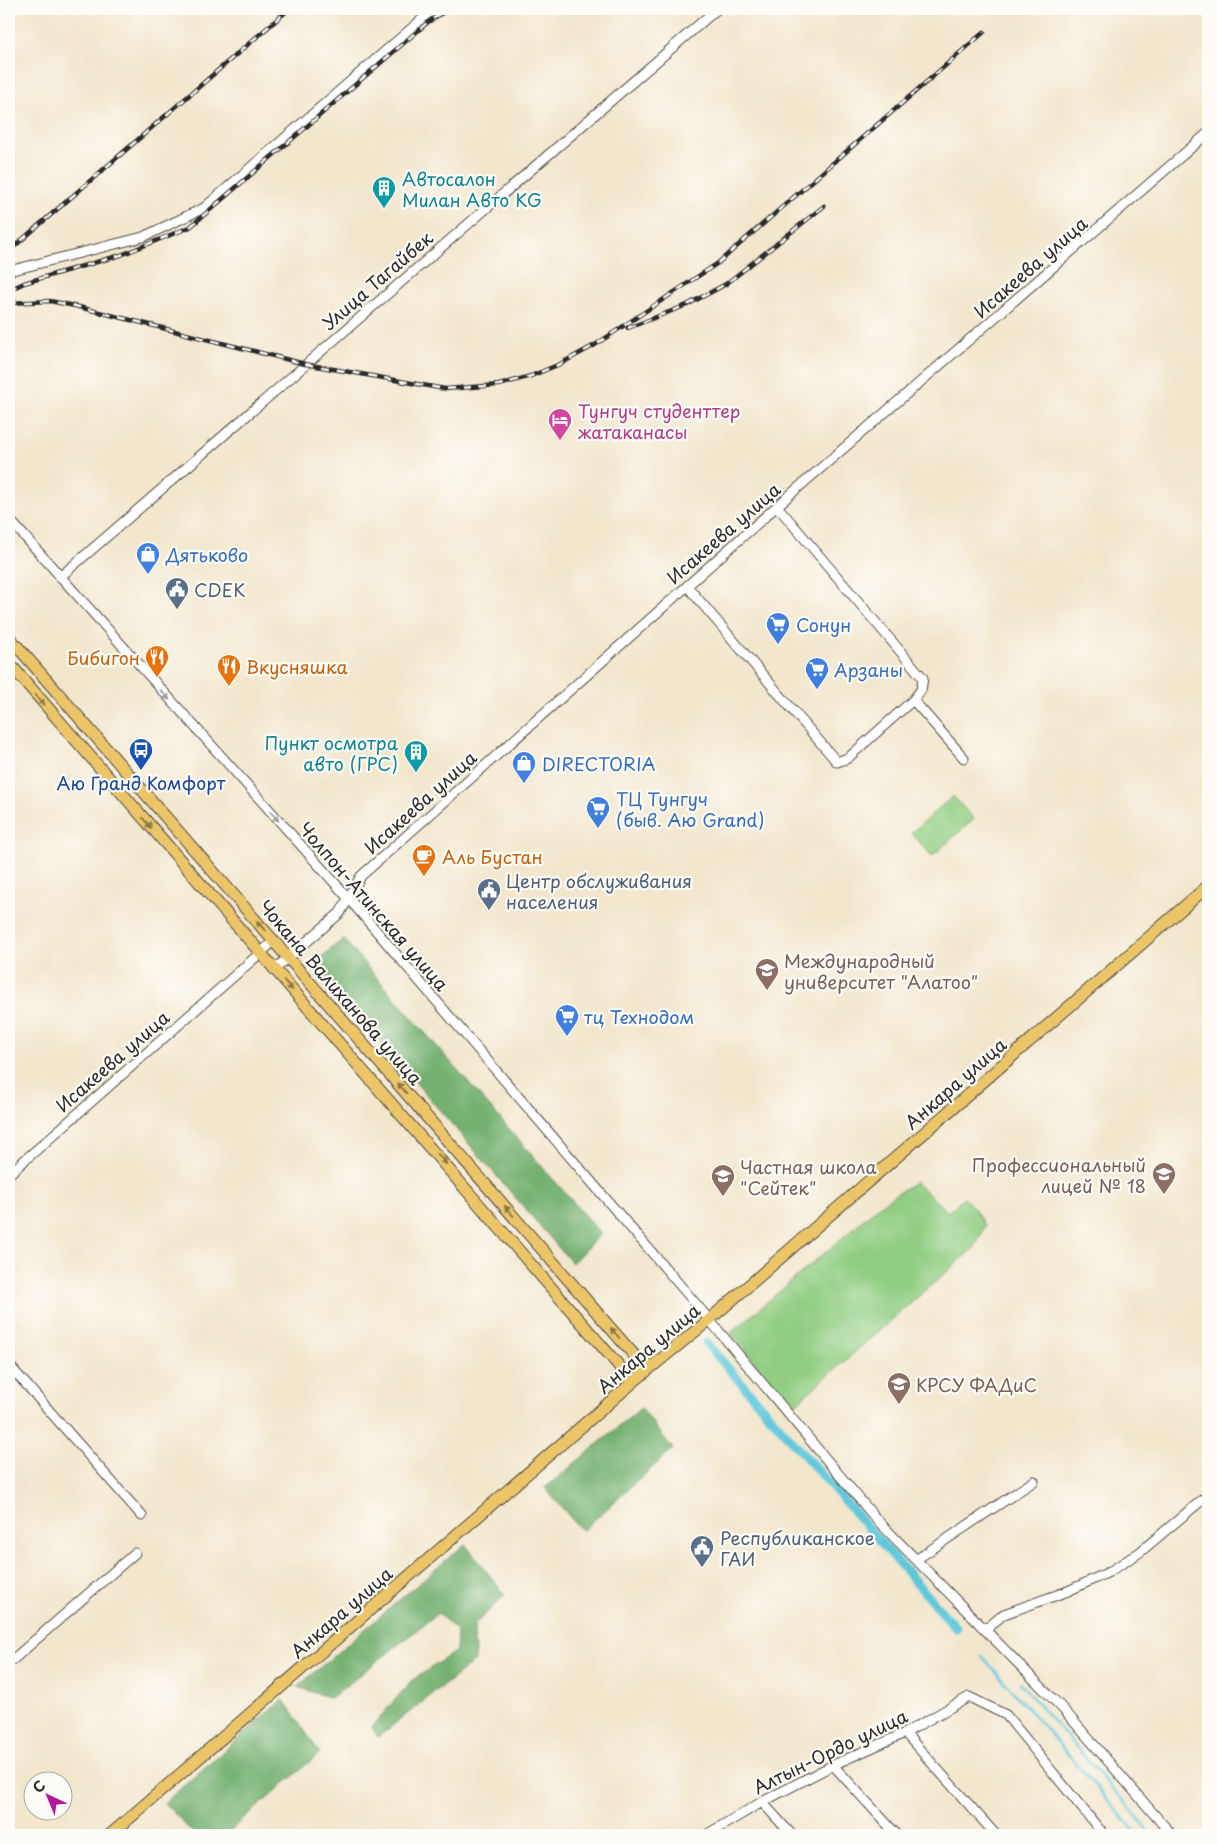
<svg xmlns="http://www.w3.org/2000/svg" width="1217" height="1844" font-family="'Playpen Sans',sans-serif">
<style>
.green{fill:#91ce83;stroke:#5e7c57}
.forest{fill:#74b171;stroke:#506e4e}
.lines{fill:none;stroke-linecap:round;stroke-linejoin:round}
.stream{stroke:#5fc8db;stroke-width:2.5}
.canal{stroke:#5fc8db;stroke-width:9}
.minor-casing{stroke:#494743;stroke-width:11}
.major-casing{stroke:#494743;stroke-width:13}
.minor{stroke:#fff;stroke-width:9}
.major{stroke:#edc569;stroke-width:11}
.rail-casing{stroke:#2b2b2b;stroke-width:4.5}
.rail{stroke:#fdfcf7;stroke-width:2.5;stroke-dasharray:8;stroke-linecap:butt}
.oneway{fill:#a0a0a0}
.oneway2{fill:#8c784a}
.labels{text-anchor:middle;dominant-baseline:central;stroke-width:4.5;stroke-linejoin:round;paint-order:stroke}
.culture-label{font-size:18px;fill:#0d838f;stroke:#fdfcf7;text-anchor:start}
.street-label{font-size:18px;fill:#2b2b2b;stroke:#fdfcf7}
.hotel-label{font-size:18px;fill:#b23c85;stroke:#fdfcf7;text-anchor:start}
.shop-label{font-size:18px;fill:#366cbe;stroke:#fdfcf7;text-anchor:start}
.service-label{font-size:18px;fill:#4e5e75;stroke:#fdfcf7;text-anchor:start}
.food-label{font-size:18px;fill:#c56008;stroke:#fdfcf7;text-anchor:start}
.transit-label{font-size:18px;fill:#164399;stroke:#fdfcf7}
.education-label{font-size:18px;fill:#785e54;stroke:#fdfcf7;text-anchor:start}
</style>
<rect width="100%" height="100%" fill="#fdfcf7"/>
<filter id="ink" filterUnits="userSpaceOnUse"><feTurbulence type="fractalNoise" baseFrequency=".02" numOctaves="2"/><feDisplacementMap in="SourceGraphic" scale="10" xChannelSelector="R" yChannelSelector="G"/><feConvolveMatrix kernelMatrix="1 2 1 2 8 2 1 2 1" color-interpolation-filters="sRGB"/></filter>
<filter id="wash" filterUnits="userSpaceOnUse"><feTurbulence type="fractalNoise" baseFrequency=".0096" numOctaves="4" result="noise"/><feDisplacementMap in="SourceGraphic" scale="20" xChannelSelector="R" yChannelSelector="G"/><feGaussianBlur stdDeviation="1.12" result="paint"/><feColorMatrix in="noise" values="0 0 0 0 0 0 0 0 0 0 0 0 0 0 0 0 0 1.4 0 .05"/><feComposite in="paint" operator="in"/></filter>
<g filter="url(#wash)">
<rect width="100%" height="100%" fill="#f2e6cc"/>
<path class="green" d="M953,796L974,819L932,856L911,833Z
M915,1182L948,1212L964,1198L974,1208L985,1226L975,1247L792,1407L731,1333L884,1202Z"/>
<path class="forest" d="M343,939L601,1234L572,1263L313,964Z
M641,1408L673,1449L582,1531L545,1488Z
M465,1544L505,1595L474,1625L475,1661L378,1737L372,1727L411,1681L456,1651L457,1631L438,1613L331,1698L297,1687Z
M283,1699L320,1753L225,1835H195L164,1803Z"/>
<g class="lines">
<path class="stream" d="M982,1656L1138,1835
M1020,1683L1153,1835"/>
<path class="canal" d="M706,1343L956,1628"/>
</g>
</g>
<g filter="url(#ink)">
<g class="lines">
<g class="minor-casing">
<path id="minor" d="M9,271L143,237L204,208L434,9
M9,519L349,899L696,1304L877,1520L1063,1709L1172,1835
M60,577L717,9
M687,586L837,762L848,758L913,700L921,690L923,678L777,506
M913,700L964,758
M274,970L340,913L361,876L777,506L1208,133
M9,1174L274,941
M9,1365L142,1516
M917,1559L1034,1481
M986,1629L1004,1614L1068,1591L1109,1572L1140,1552L1208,1495
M9,1663L135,1553
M905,1733L996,1835
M833,1765L897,1835
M762,1802L792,1835
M706,1835L762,1802L833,1765L905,1733L969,1697L1006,1715L1104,1835"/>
</g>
<g class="major-casing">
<path id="major" d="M9,637L647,1370
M9,663L633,1382
M110,1835L633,1382L709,1320L1208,886"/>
</g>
<use href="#minor" class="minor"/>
<use href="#major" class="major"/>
<g class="rail-casing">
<path id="rail" d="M9,251L289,9
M9,290L24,283L121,255L190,227L428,22L448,9
M9,303L50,301L75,306L305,364L445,389L499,385L531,376L560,364L595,345L718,263L984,32
M628,328L687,305L726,284L824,206"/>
</g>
<use href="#rail" class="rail"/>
</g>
<defs><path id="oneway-solid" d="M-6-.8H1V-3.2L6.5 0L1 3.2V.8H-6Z" transform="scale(1.25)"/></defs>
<g class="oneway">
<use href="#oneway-solid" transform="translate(165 695) rotate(48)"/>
<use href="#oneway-solid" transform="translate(274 816) rotate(48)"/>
</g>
<g class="oneway2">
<use href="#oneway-solid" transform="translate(40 700) rotate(49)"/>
<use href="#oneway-solid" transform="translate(147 823) rotate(49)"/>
<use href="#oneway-solid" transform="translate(261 926) rotate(-131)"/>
<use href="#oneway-solid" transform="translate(288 985) rotate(48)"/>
<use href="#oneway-solid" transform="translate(402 1088) rotate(-131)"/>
<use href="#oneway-solid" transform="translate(442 1159) rotate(49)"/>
<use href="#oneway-solid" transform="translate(509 1211) rotate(-131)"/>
<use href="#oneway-solid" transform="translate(615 1333) rotate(-131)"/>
</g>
</g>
<defs>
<g id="building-pin" transform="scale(1.25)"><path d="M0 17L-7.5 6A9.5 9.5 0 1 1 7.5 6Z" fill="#0f9aa8" stroke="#fdfcf7"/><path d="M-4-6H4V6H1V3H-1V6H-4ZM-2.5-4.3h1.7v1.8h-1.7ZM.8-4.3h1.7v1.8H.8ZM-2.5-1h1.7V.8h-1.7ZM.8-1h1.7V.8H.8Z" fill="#fff"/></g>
<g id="hotel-pin" transform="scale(1.25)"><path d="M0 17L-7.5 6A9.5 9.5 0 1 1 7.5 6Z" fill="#d1479c" stroke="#fdfcf7"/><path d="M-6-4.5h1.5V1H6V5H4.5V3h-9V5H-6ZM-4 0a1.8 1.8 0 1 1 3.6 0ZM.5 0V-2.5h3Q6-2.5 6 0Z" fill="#fff"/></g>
<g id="shop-pin" transform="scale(1.25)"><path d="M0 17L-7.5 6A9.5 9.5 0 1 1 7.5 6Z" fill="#3f7fe0" stroke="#fdfcf7"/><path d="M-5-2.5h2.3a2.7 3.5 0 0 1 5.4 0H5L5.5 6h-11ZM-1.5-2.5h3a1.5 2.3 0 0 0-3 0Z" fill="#fff"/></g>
<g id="civic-pin" transform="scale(1.25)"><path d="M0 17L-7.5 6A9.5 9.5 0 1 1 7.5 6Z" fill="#5c6f8a" stroke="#fdfcf7"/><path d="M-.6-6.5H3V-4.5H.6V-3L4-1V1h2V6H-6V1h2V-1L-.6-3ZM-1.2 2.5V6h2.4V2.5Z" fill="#fff"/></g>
<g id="supermarket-pin" transform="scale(1.25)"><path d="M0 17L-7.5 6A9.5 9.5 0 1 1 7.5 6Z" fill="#3f7fe0" stroke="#fdfcf7"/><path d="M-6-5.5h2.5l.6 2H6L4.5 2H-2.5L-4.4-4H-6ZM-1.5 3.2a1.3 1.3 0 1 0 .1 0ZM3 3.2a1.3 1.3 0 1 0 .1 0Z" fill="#fff"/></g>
<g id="restaurant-pin" transform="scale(1.25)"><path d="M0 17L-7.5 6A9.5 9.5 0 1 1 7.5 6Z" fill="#e8710a" stroke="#fdfcf7"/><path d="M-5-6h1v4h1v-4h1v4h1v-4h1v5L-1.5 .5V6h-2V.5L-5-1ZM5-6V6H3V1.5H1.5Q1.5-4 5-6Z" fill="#fff"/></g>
<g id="bus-pin" transform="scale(1.25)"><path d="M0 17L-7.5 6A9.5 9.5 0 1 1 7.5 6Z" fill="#1a4fb4" stroke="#fdfcf7"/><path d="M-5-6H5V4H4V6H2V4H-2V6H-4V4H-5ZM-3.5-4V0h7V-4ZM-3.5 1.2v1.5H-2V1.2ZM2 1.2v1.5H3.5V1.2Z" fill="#fff"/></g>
<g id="cafe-pin" transform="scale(1.25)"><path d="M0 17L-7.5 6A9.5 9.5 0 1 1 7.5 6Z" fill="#e8710a" stroke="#fdfcf7"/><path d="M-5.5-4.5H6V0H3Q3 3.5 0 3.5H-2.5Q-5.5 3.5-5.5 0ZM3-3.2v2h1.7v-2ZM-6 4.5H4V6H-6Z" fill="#fff"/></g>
<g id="university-pin" transform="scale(1.25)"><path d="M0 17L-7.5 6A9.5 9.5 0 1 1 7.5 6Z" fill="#8d6e63" stroke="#fdfcf7"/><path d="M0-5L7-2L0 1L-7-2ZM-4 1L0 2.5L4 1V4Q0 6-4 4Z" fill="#fff"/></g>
<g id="school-pin" transform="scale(1.25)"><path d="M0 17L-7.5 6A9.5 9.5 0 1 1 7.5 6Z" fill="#8d6e63" stroke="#fdfcf7"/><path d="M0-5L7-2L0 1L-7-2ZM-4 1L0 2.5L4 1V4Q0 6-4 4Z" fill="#fff"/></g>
</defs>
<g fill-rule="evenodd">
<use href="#building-pin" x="384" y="188"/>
<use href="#hotel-pin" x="560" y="420"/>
<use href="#shop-pin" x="148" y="554"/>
<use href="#civic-pin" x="177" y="589"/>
<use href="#supermarket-pin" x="778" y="624"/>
<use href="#restaurant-pin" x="157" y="657"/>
<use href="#restaurant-pin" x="229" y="666"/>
<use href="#supermarket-pin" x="817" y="669"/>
<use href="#bus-pin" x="141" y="750"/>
<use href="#building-pin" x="416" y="752"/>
<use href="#shop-pin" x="524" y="763"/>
<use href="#supermarket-pin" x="598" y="808"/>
<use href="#cafe-pin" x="424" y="856"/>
<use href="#civic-pin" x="489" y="890"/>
<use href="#university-pin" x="767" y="970"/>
<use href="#supermarket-pin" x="567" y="1016"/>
<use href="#university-pin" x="1164" y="1174"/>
<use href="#school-pin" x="723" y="1176"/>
<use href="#university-pin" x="899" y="1384"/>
<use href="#civic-pin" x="702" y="1547"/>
</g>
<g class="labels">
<g class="culture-label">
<text x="402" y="178">Автосалон<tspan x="402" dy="21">Милан Авто KG</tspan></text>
<text x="398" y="742" text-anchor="end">Пункт осмотра<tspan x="398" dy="21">авто (ГРС)</tspan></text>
</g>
<g class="street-label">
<text transform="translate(1030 267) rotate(-41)">Исакеева улица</text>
<text transform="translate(377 280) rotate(-41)">Улица Тагайбек</text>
<text transform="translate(723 533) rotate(-41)">Исакеева улица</text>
<text transform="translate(420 802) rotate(-42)">Исакеева улица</text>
<text transform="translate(374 906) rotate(49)">Чолпон-Атинская улица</text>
<text transform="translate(341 992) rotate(49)">Чокана Валиханова улица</text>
<text transform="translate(112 1061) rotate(-41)">Исакеева улица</text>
<text transform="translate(955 1083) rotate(-41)">Анкара улица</text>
<text transform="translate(648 1348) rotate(-40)">Анкара улица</text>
<text transform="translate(341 1612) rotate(-41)">Анкара улица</text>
<text transform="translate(830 1751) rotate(-26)">Алтын-Ордо улица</text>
</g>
<g class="hotel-label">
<text x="578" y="410">Тунгуч студенттер<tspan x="578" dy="21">жатаканасы</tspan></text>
</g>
<g class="shop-label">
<text x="166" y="554">Дятьково</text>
<text x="796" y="624">Сонун</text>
<text x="834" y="669">Арзаны</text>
<text x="542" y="763">DIRECTORIA</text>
<text x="616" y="798">ТЦ Тунгуч<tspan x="616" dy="21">(быв. Аю Grand)</tspan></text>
<text x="584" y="1016">тц Технодом</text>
</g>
<g class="service-label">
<text x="194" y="589">CDEK</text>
<text x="506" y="880">Центр обслуживания<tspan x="506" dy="21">населения</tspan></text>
<text x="720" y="1537">Республиканское<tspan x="720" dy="21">ГАИ</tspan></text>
</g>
<g class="food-label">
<text x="140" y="657" text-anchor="end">Бибигон</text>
<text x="246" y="666">Вкусняшка</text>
<text x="442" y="856">Аль Бустан</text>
</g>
<g class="transit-label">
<text x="141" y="782">Аю Гранд Комфорт</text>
</g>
<g class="education-label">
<text x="784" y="960">Международный<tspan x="784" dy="21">университет "Алатоо"</tspan></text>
<text x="1146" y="1164" text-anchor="end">Профессиональный<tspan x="1146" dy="21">лицей № 18</tspan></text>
<text x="740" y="1166">Частная школа<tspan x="740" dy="21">"Сейтек"</tspan></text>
<text x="916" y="1384">КРСУ ФАДиС</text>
</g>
</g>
<rect width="1217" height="1844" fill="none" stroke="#fdfcf7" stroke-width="30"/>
<g transform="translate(48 1796) rotate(316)"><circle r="24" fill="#fdfcf7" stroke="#a9a8a5"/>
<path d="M0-4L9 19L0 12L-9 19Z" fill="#b5179e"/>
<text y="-8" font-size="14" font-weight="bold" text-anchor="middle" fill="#2b2b2b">С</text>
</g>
</svg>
